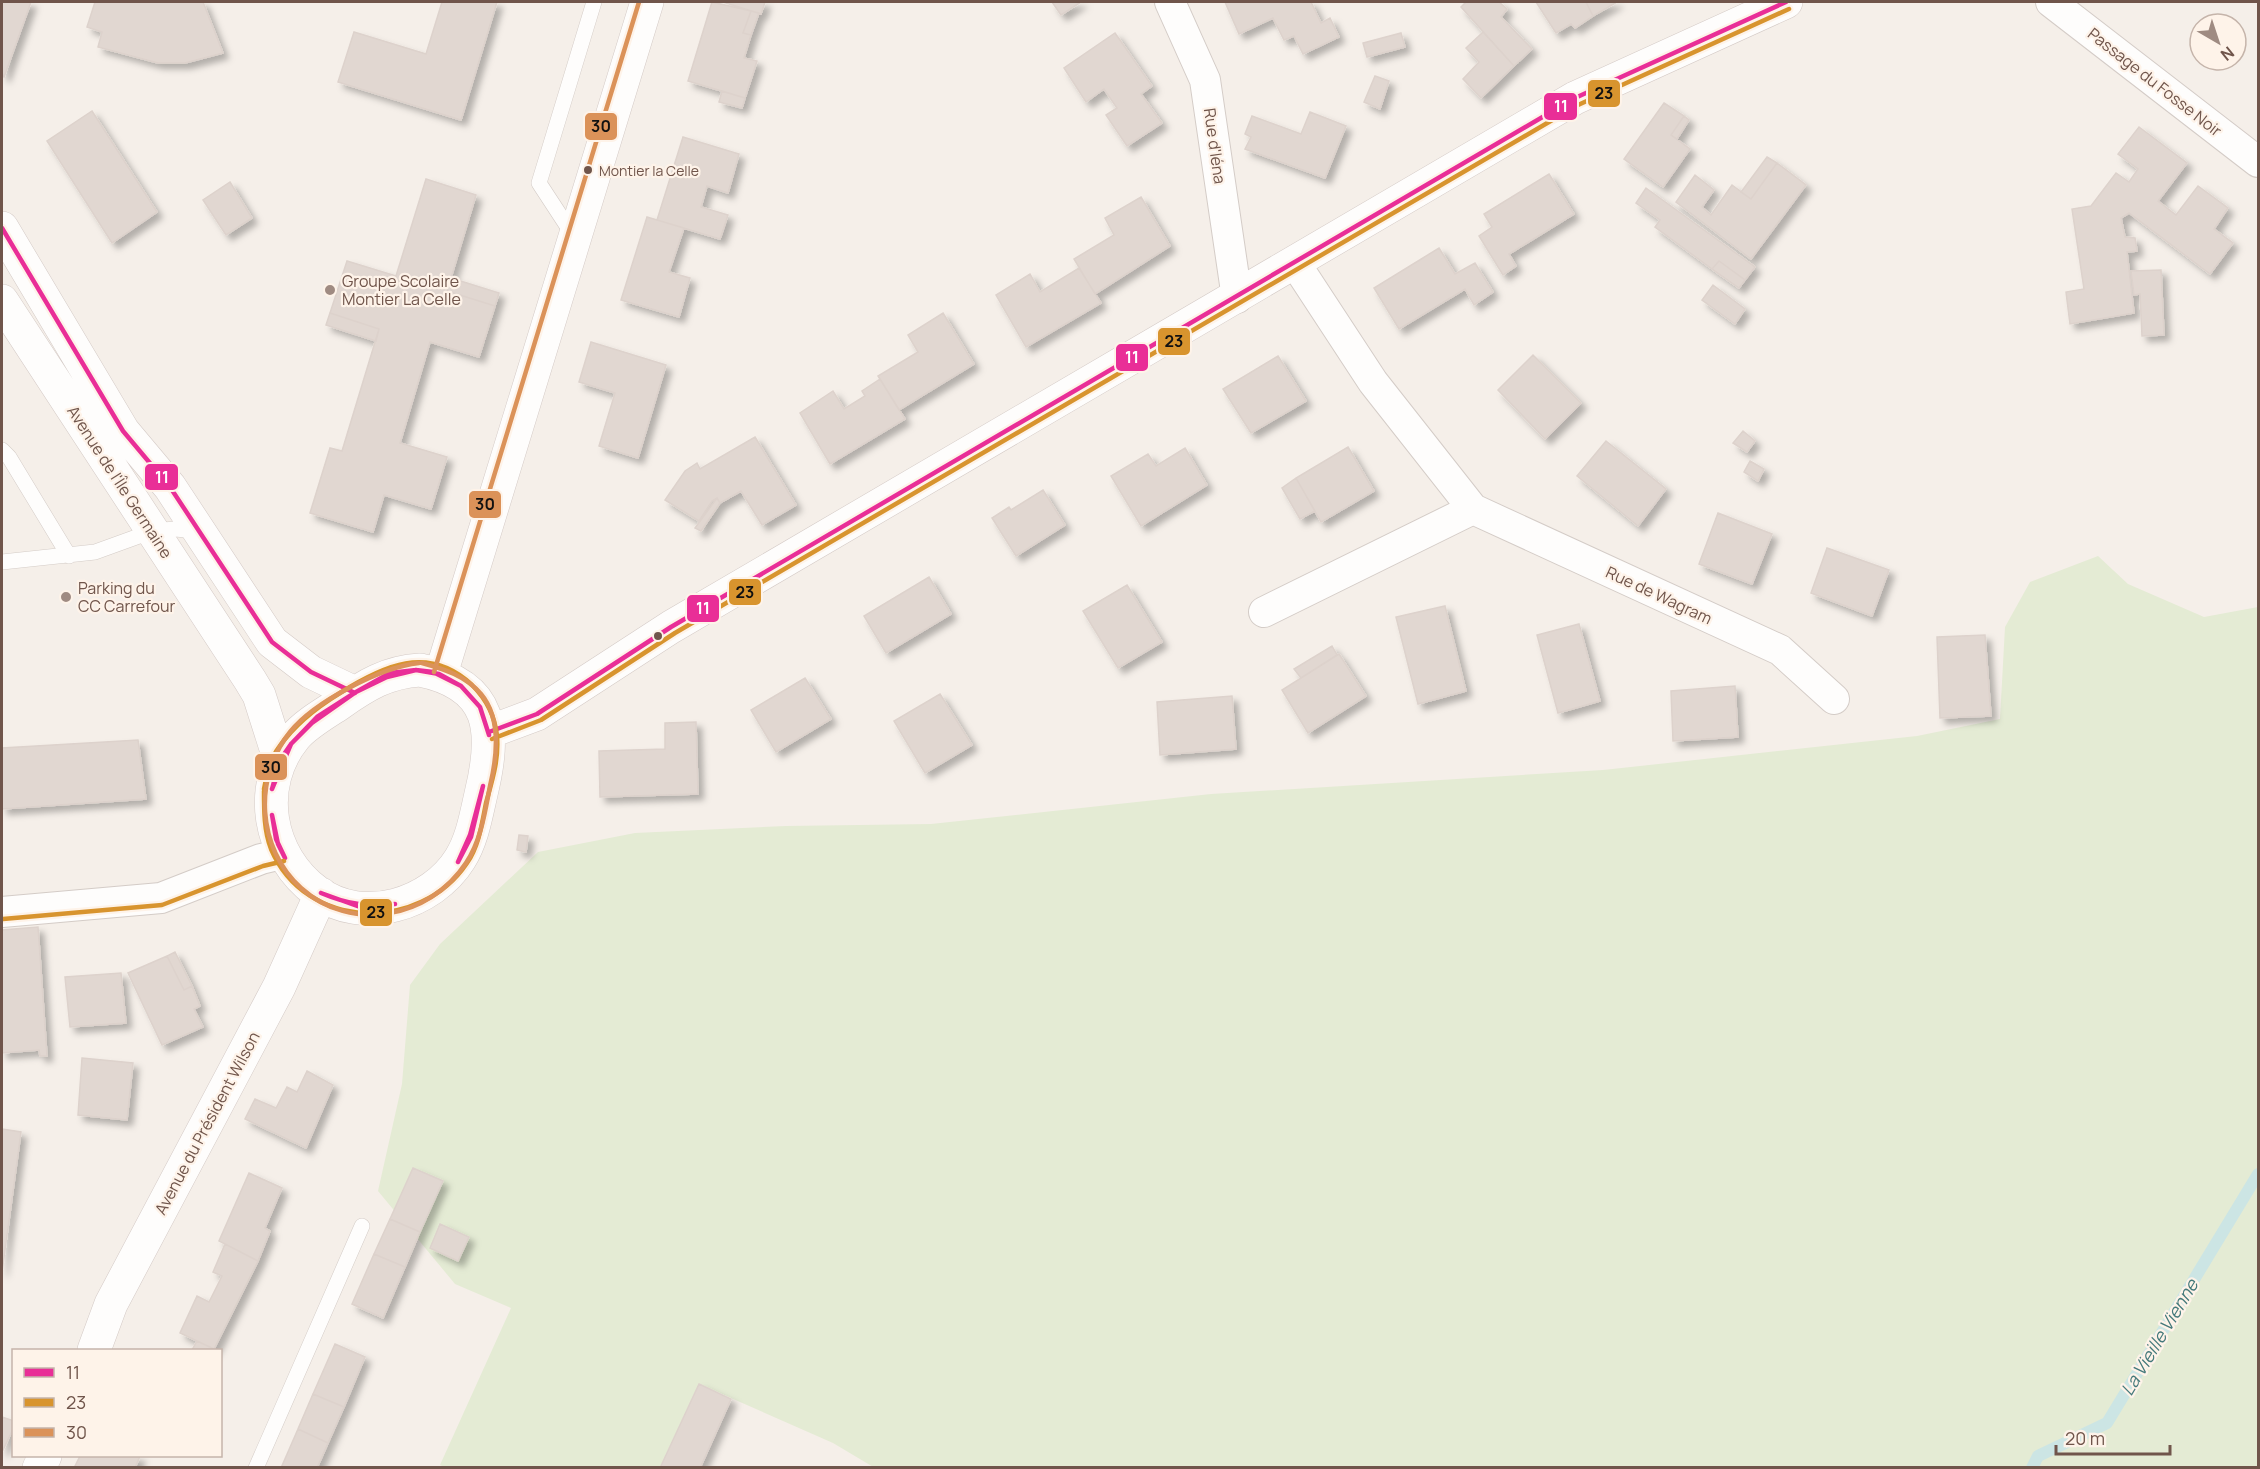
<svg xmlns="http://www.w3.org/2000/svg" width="2260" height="1469" font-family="Manrope,sans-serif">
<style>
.green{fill:#e4ebd4}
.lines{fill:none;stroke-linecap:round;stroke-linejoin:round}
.stream{stroke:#cce5e4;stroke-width:12}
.building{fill:#e1d7d1;stroke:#ddd2cc;stroke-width:1.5;filter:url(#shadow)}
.lane-casing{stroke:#d4ccc7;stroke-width:16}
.street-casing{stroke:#d4ccc7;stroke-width:32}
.secondary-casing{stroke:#d4cac6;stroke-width:34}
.lane{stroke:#fefdfc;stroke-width:15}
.street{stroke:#fefdfc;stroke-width:30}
.secondary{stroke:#fefdfc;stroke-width:33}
.bus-1-casing{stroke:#fef3e9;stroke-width:9}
.bus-2-casing{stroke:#fef3e9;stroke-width:9}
.bus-3-casing{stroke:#fef3e9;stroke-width:9}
.bus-1{stroke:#e92e97;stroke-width:4.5}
.bus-2{stroke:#d8942e;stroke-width:4.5}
.bus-3{stroke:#db9259;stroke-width:4.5}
.bus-dot{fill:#70554b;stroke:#fef3e9;stroke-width:2}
.poi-dot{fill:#9f8b82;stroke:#fef3e9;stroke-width:2}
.labels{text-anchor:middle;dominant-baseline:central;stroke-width:4.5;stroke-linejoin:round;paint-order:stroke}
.bus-label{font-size:14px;fill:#70554b;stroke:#fef3e9;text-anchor:start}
.street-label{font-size:16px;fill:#70554b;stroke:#fef3e9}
.poi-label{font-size:16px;fill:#70554b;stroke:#fef3e9;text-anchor:start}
.water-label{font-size:18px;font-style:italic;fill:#44797b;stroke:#fef3e9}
.line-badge{stroke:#fef3e9;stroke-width:2}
.badge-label{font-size:16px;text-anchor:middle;font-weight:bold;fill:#fff}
.pale-badge-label{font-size:16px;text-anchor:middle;font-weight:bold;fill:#111}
</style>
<defs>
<filter id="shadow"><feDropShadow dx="5.5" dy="5.5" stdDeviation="3" flood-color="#0004"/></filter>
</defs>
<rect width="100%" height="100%" fill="#f5efe9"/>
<path class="green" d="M2098,556L2128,584L2204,617L2258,607V1467L875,1468L833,1443L699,1384L660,1467H444L440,1465L511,1308L455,1284L378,1191L402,1084L410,985L440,944L538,852L635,833L786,826L931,824L1211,794L1603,770L1917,736L2000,719L2005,627L2030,582Z"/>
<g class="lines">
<path class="stream" d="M2032,1468L2038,1456L2107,1423L2258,1174"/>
</g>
<path class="building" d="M2,2H31L4,77L2,73Z
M95,2H203L223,53L185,63H158L98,47L102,32L87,27Z
M442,2H497L461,120L338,82L354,32L426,54Z
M712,2L751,11L743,33L751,35L744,58L757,61L745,98L688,81Z
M723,2H765L761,14Z
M1052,2H1081L1061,15Z
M1225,2H1311L1321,23L1330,18L1339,37L1303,54L1294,36L1284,40L1273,18L1239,34Z
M1466,2H1499L1507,9L1501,17L1532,49L1514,66L1461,7Z
M1536,2H1586L1593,16L1575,28L1571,24L1556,33Z
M1586,2H1617L1593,16Z
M751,11L759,13L751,35L743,33Z
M1483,32L1514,66L1481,98L1463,79L1479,62L1466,48Z
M1115,33L1152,86L1141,94L1162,123L1127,146L1106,115L1117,108L1104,89L1086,102L1064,68Z
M1401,33L1405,47L1367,57L1363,43Z
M1375,76L1389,81L1380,109L1364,102Z
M722,91L745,98L742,108L719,102Z
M1664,103L1684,116L1671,135L1690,149L1663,187L1624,159Z
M92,111L157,212L112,243L47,141Z
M1310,112L1346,126L1325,178L1245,149L1251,137L1245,134L1252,116L1301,134Z
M1684,116L1689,120L1677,139L1671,135Z
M2139,127L2187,163L2158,201L2176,215L2198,186L2228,208L2214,229L2233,243L2210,274L2129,213L2121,218L2125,237L2135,238L2137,251L2127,252L2134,313L2070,324L2066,292L2084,289L2072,209L2091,206L2116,173L2129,182L2138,169L2118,154Z
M683,137L739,154L728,193L707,186L701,207L728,215L720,239L657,220Z
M1767,157L1777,163L1751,199L1741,192Z
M1777,163L1806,185L1751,259L1676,202L1695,175L1714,190L1702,207L1711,215L1732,185L1751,199Z
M1549,174L1574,214L1509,254L1516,266L1503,275L1479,236L1492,227L1484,214Z
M426,179L476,195L447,291L495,306L479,357L430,342L400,443L447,457L431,509L384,495L373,532L310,513L330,448L342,451L379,329L330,313L347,261L396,276Z
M230,182L252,218L226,235L203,200Z
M1646,188L1755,267L1745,280L1719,261L1712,269L1655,227L1660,220L1636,203Z
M1141,197L1170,246L1095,294L1074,259L1114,235L1105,218Z
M647,217L684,228L669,272L690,278L679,317L621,300Z
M1439,248L1455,274L1475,263L1493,292L1474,305L1465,289L1399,329L1374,288Z
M1719,261L1745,280L1739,288L1712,269Z
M1079,268L1101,303L1026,347L996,295L1030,274L1040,292Z
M2161,270L2164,335L2142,336L2140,294L2134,295L2131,271Z
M451,278L499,293L495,306L447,291Z
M1713,285L1745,309L1735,324L1702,300Z
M330,313L379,329L376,341L326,325Z
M943,313L974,364L899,410L878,376L918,352L908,335Z
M591,342L666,365L638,458L599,446L615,393L579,382Z
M1533,355L1581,403L1545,439L1498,390Z
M1278,356L1306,401L1251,433L1223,389Z
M880,379L905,419L830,464L800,413L833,391L844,409L865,396L862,391Z
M1743,431L1755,441L1747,452L1733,443Z
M755,437L796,505L762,525L741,491L720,503L717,498L712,501L699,521L665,500L685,471L697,463L700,469Z
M1606,441L1666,489L1638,526L1577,476Z
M1348,447L1374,491L1321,522L1296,478Z
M1185,448L1207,485L1141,526L1111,476L1148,454L1156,466Z
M1750,461L1764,469L1758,481L1744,472Z
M1296,478L1315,511L1300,519L1282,488Z
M1043,490L1065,525L1016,556L992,518L1009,507L1011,510Z
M717,498L720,503L701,531L695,528Z
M1718,513L1772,534L1752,584L1699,564Z
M1827,548L1889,570L1872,616L1811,593Z
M929,577L951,614L886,653L864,616Z
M1127,585L1162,642L1118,668L1083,611Z
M1445,606L1466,691L1418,704L1396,617Z
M1579,624L1600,701L1558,713L1537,635Z
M1985,635L1991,716L1940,718L1937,637Z
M1332,646L1337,655L1301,678L1294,669Z
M1339,654L1366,696L1308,733L1282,690Z
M805,678L831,719L776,752L751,710Z
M1735,686L1738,737L1673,741L1671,691Z
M940,694L972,745L925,773L894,721Z
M1232,696L1236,749L1160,755L1157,702Z
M696,722L698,794L600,797L599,751L665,749V723Z
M138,740L146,799L2,809V748Z
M519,835L528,836L526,852L517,850Z
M38,927L47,1056H40L39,1050L2,1053V930Z
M175,952L192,986L184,990L167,956Z
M167,956L184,990L192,986L200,1006L194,1009L203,1027L162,1045L128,973Z
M121,973L126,1023L70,1027L65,977Z
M82,1058L133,1063L127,1120L78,1115Z
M307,1071L333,1085L306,1148L245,1119L255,1099L276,1108L287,1087L297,1092Z
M2,1129L21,1132L2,1272Z
M413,1168L443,1181L420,1232L390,1219Z
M249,1173L282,1188L265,1228L270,1231L258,1261L219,1241Z
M390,1219L420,1232L405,1267L374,1254Z
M440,1224L469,1237L458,1261L430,1248Z
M225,1244L258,1261L214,1349L180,1333L197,1296L209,1302L222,1276L213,1272Z
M374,1254L405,1267L383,1318L352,1304Z
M197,1341L214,1349L213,1350H192Z
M335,1344L365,1357L344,1407L313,1394Z
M699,1384L731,1399L700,1468H660Z
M313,1394L344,1407L328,1443L298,1429Z
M2,1417L14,1421V1427L2,1452Z
M298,1429L328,1443L317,1468H281Z
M80,1456H140L135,1468H74Z"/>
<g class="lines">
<g class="lane-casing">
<path id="lane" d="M573,235L539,183L594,2
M2,450L9,457L69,556
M2,562L95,552L153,531L175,529L198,531
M256,1468L362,1226"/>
</g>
<g class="street-casing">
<path id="street" d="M1170,2L1205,80L1237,298
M2051,2L2258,162
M1295,263L1373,382L1473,509L1780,650L1834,699
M1264,612L1473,509
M2,912L161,898L261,859L282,854"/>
</g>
<g class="secondary-casing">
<path id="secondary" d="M2,228L123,431L170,487L272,642L311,672L355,693
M2,301L250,680L259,695L280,761
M420,670C494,685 496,732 481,794C476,816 472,840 460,859C432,904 363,926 317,892C268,856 255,786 295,737C306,724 324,714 339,704C366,685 387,672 420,670Z
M441,674L647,2
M489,732L537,714L671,627L1575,98L1786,2
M94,1350L111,1304L279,987L321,894
M39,1468L45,1456"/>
</g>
<use href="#lane" class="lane"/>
<use href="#street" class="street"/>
<use href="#secondary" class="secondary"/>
<g class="bus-1-casing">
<path id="bus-1" d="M2,228L123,431L170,487L272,642L311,672L355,693
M416,670L439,674L461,686
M416,670L433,672L461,686
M461,686L480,707L489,735
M461,686L480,707L489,735
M356,692L390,673L416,670
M356,692L387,677L416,670
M489,732L537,714L671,627L1575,98L1786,2
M291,744L317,717L356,692
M291,744L312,723L356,692
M272,789L280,760L291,744
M272,789L291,744
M272,815L278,844L285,858
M272,815L276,839L285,858
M458,862L470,835L483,786
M458,862L471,837L483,786
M321,893C347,904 367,907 395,904
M321,893L360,907L395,904"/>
</g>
<g class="bus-2-casing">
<path id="bus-2" d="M492,739L541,720L675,633L1578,105L1789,9
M264,791C264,811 264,831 271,849C306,931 420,933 467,863C479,846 482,823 486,803C492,781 499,760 497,736C495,716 486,699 472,685C428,644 383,666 340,693C317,707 295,724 279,747C270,759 267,774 264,789
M3,919L162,905L263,866L284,861"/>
</g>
<g class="bus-3-casing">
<path id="bus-3" d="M419,663C381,667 314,702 290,732C253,778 257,848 301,888C351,933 429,919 466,863C481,841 485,812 490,786C497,757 502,719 481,694C466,676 444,669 422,663
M434,672L639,2"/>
</g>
<use href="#bus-1" class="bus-1"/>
<use href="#bus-2" class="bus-2"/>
<use href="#bus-3" class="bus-3"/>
</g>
<g class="bus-dot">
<circle cx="588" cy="170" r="5"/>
<circle cx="658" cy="636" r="5"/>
</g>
<g class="poi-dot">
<circle cx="330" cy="290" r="6"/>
<circle cx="66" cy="597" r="6"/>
</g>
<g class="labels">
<g class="bus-label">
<text x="599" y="170">Montier la Celle</text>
</g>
<g class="street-label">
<text transform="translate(2155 82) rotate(38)">Passage du Fosse Noir</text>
<text transform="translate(1215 146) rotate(82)">Rue d'Iéna</text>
<text transform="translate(120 482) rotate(57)">Avenue de l'Île Germaine</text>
<text transform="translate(1659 595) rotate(25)">Rue de Wagram</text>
<text transform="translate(207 1123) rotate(-62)">Avenue du Président Wilson</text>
</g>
<g class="poi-label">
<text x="342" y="281">Groupe Scolaire<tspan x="342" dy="18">Montier La Celle</tspan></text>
<text x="78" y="588">Parking du<tspan x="78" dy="18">CC Carrefour</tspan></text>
</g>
<g class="water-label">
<text transform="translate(2159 1337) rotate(-59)">La Vieille Vienne</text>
</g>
</g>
<g class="line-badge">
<rect x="1587" y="79" width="34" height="29" rx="6" fill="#d8942e"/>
<rect x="1543" y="92" width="35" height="29" rx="6" fill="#e92e97"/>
<rect x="584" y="112" width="34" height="29" rx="6" fill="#db9259"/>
<rect x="1157" y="327" width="34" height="29" rx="6" fill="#d8942e"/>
<rect x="1115" y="343" width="34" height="29" rx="6" fill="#e92e97"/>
<rect x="144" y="463" width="35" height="28" rx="6" fill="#e92e97"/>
<rect x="468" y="490" width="34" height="29" rx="6" fill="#db9259"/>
<rect x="728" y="578" width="34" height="28" rx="6" fill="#d8942e"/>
<rect x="686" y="594" width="34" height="29" rx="6" fill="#e92e97"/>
<rect x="254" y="753" width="34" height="28" rx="6" fill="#db9259"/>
<rect x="359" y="898" width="34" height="29" rx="6" fill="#d8942e"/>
</g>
<g class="badge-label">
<text x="1561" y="112">11</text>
<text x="1132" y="363">11</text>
<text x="162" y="483">11</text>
<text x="703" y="614">11</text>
</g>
<g class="pale-badge-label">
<text x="1604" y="99">23</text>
<text x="601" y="132">30</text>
<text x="1174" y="347">23</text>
<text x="485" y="510">30</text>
<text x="745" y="598">23</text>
<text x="271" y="773">30</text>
<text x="376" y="918">23</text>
</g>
<rect width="2260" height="1469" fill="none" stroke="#70554b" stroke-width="6"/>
<rect x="12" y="1349" width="210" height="108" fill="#fef3e9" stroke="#c5b4aa" stroke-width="1.5"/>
<rect x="24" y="1368" width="30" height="9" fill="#e92e97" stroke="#c5b4aa" stroke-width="1.5"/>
<text x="66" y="1379" font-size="18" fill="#70554b">11</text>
<rect x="24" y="1398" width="30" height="9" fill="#d8942e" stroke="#c5b4aa" stroke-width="1.5"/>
<text x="66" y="1409" font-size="18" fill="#70554b">23</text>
<rect x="24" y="1428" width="30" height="9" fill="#db9259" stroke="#c5b4aa" stroke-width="1.5"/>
<text x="66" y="1439" font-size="18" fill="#70554b">30</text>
<g transform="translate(2218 42) rotate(141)"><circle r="28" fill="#fef3e9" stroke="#c5b4aa" stroke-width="1.5"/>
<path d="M0-4.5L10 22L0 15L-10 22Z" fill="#9f8b82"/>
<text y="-9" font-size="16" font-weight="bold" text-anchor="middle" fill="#70554b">N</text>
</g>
<path d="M2056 1445v9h114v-9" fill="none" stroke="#70554b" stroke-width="3"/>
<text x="2065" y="1445" font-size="18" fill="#70554b" stroke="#fef3e9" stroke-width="4.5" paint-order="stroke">20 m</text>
</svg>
